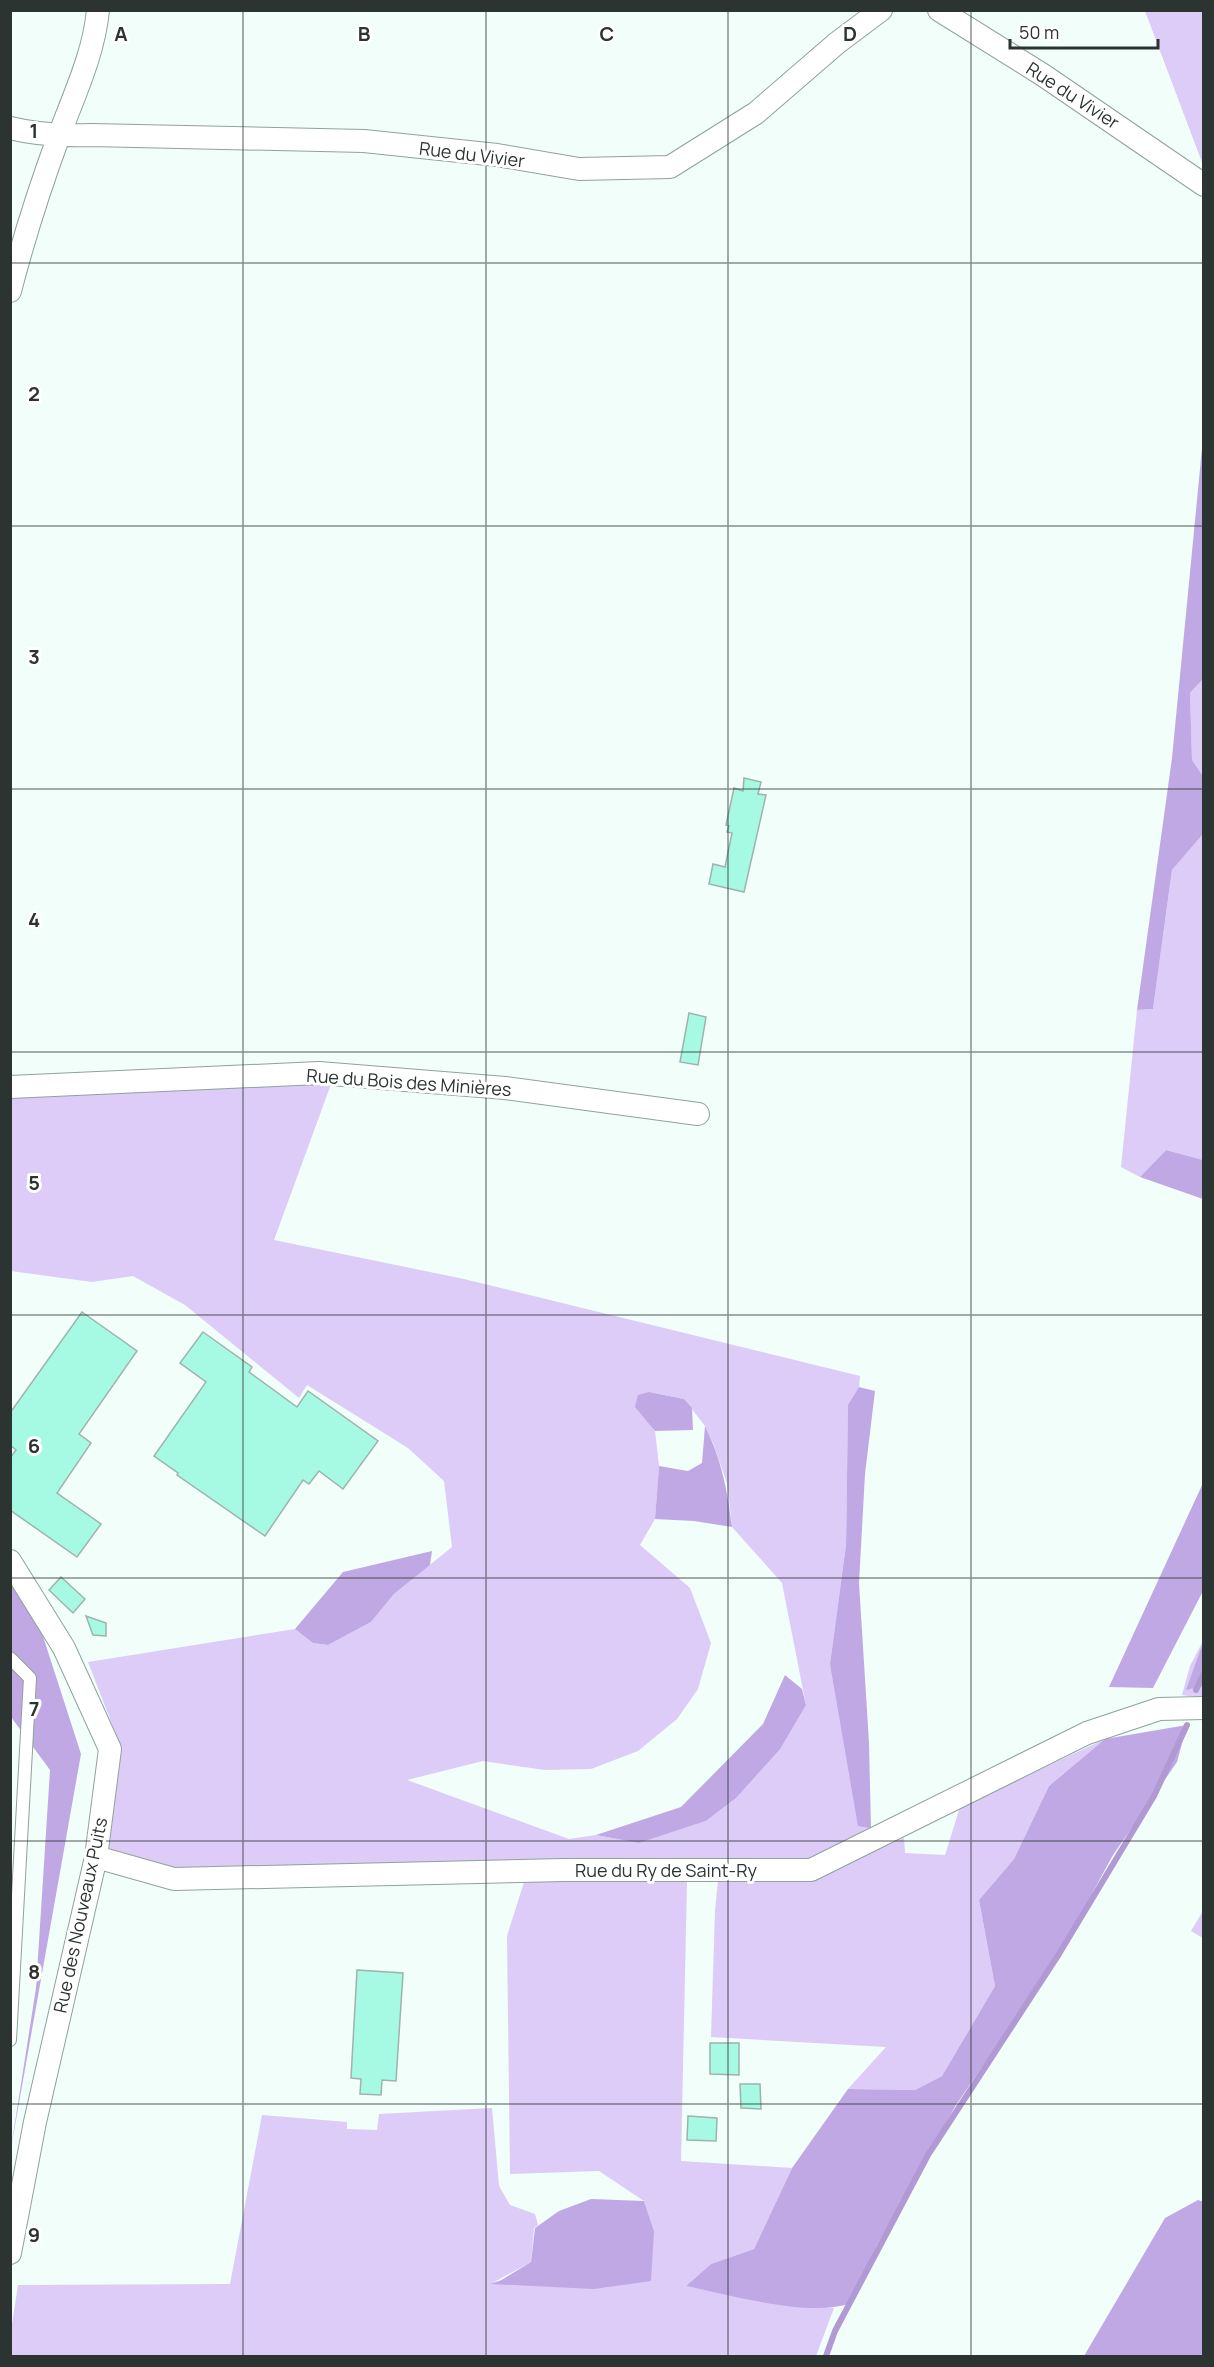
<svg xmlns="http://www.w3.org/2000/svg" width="1214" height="2367" font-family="Manrope,sans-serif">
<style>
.green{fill:#ddcbf8;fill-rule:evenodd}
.forest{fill:#c0a8e4}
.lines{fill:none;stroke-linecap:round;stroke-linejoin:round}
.stream{stroke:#b199d4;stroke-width:6}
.building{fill:#a6fae3;stroke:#9fb3ad;stroke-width:1.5}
.lane-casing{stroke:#8ea39c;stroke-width:14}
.street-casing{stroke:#8ea39c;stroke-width:24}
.lane{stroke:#fff;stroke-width:12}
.street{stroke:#fff;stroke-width:22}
.grid{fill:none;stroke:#2b3431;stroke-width:1.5;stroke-opacity:0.55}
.labels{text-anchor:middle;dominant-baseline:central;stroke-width:6;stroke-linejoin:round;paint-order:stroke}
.street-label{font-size:18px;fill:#2b3431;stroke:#fff}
.grid-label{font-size:20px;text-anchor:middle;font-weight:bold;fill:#2b3431;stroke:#fff;stroke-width:6;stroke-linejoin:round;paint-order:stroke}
</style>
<rect width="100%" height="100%" fill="#f1fefa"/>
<path class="green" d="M1145,11H1203V165Z
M1203,679V776L1192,760L1190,693Z
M1203,834V1160L1166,1150L1140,1177L1121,1167L1137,1010L1153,1009L1172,870Z
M334,1076L274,1240L464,1279L860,1376L859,1387L848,1406L846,1545L830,1664L871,1828L810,1863L171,1874L107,1850L120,1745L88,1662L295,1629L313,1643L328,1645L371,1622L394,1594L452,1547L444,1481L408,1448L307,1385L299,1398L185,1305L133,1276L92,1282L11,1271V1093ZM649,1392L684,1399L705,1426L713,1443L727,1483L732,1527L782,1583L806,1705L736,1798L706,1821L639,1843L596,1835L569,1839L407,1780L483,1761L545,1770L591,1769L638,1751L677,1719L698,1689L711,1643L690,1588L640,1545L655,1519L659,1466L655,1431L636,1406Z
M1203,1641V1698L1182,1695L1190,1666Z
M1105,1739L1049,1786L1014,1859L979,1900L995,1986L942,2076L915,2090L848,2089L886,2047L711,2037L715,1911L718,1880L815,1876L904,1838L905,1853L945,1855L960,1807Z
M525,1879L687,1882L681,2161L792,2168L754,2249L711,2264L686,2286L770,2303L834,2308L816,2356H11V2331L18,2285L230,2284L262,2115L347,2122V2129L377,2130L379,2114L492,2108L499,2186L510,2205L535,2214L538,2225L534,2228L531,2262L492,2283L654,2231L644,2201L599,2171L510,2174L507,1936Z
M1203,1911V1938L1191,1931Z"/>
<path class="forest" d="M1203,438V679L1190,693L1192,760L1203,776V834L1172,870L1153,1009L1137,1010L1172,758Z
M1166,1150L1203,1160V1199L1140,1177Z
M859,1387L875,1391L865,1474L859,1583L869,1743L871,1828L858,1826L830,1664L846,1545L848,1405Z
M649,1392L684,1399L692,1408L693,1430L655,1431L635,1407L638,1395Z
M705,1426C722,1461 727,1489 732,1527L694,1521L655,1519L659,1466L688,1471L702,1463Z
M1203,1483V1591L1153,1688L1109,1687Z
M432,1551L430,1565L394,1594L371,1622L328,1645L313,1643L295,1629L343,1572Z
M11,1584L40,1627L81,1754L11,2148L36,1988L50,1770L11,1717Z
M1203,1645V1686L1186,1690L1200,1651Z
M785,1675L802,1689L806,1705L780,1749L736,1798L706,1821L639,1843L596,1835L681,1807L763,1724Z
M1187,1725L1177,1762L1113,1855L1059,1954L956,2105L877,2245L849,2304C807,2317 730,2295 686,2286L711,2264L754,2249L792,2168L848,2089L915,2090L942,2076L995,1986L979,1900L1014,1859L1049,1786L1105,1739Z
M591,2199L644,2201L654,2231L651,2281L594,2289L490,2284L500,2281L531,2262L535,2228L559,2211Z
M1198,2200L1204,2202L1203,2356H1084L1165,2218Z"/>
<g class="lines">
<path class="stream" d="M1196,1690L1204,1673
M826,2356L835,2331L928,2155L1059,1954L1154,1796L1187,1725"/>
</g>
<path class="building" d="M744,778L761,782L758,794L766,795L744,892L709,884L713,864L725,867L732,833L727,832L729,826L726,825L734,788L743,791Z
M689,1013L706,1017L698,1065L680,1062Z
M82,1312L137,1351L79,1434L91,1443L57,1493L101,1524L77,1557L10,1510V1458L16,1450L10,1445V1413Z
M203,1332L252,1367L249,1372L297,1407L308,1391L378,1441L343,1489L319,1471L309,1484L303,1480L265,1536L177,1475L178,1473L154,1456L206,1382L180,1363Z
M61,1577L85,1599L73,1613L49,1590Z
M86,1616L106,1623V1636L93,1635Z
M357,1970L403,1973L396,2081L382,2080L381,2095L360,2094L361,2079L351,2078Z
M710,2043H739V2075L710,2074Z
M740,2084H760L761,2109L741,2108Z
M688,2116L717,2118L716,2141L687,2140Z"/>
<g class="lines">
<g class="lane-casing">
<path id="lane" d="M10,1658L30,1678L10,2040"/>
</g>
<g class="street-casing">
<path id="street" d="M939,10L1043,75L1204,185
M10,128C38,135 63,136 91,135L364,141L497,155L579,169L670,167L756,113L837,43L881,10
M10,291C24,237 41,184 60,133C75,93 94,53 98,10
M10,1087L319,1073L505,1088L698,1114
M10,1561L64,1648L110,1749L96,1857L35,2122L10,2253
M96,1857L174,1879L564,1870H811L1087,1733L1159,1709L1204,1708"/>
</g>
<use href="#lane" class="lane"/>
<use href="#street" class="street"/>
</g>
<path class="grid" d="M243,10V2356M486,10V2356M728,10V2356M971,10V2356M10,263H1204M10,526H1204M10,789H1204M10,1052H1204M10,1315H1204M10,1578H1204M10,1841H1204M10,2104H1204"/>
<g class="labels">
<g class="street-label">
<text transform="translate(1073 95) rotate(33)">Rue du Vivier</text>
<text transform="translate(472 154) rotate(7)">Rue du Vivier</text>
<text transform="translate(409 1082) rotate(4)">Rue du Bois des Minières</text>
<text x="666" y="1870">Rue du Ry de Saint-Ry</text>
<text transform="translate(80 1915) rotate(-78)">Rue des Nouveaux Puits</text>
</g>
</g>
<g class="grid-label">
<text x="121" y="41">A</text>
<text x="364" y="41">B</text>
<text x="607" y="41">C</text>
<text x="850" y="41">D</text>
<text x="34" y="138">1</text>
<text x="34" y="401">2</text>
<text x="34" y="664">3</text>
<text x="34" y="927">4</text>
<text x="34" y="1190">5</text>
<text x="34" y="1453">6</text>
<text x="34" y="1716">7</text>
<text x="34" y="1979">8</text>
<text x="34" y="2242">9</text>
</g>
<rect width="1214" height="2367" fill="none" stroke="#2b3431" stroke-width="24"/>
<path d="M1010 39v9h148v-9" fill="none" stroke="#2b3431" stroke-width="3"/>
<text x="1019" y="39" font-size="18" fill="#2b3431" stroke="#ffffff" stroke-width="4.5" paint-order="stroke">50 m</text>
</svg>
